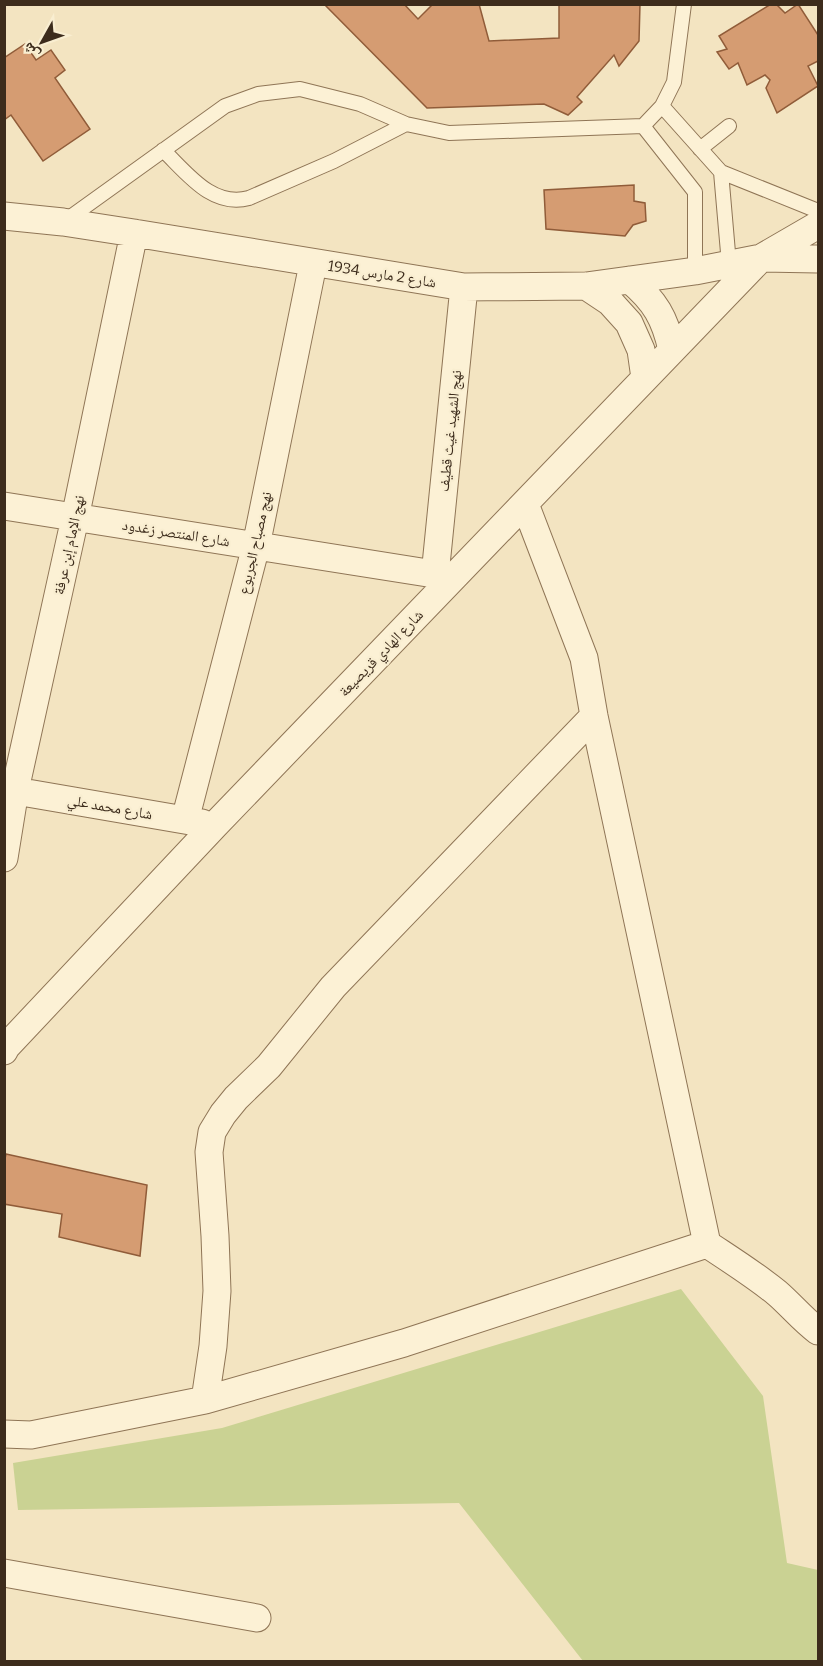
<svg xmlns="http://www.w3.org/2000/svg" width="823" height="1666" font-family="Bitter,'Noto Naskh Arabic',serif">
<style>
.green{fill:#cad293}
.building{fill:#d59c72;stroke:#905c39;stroke-width:1.5}
.lines{fill:none;stroke-linecap:round;stroke-linejoin:round}
.service-casing{stroke:#8f7556;stroke-width:16}
.minor-casing{stroke:#8f7556;stroke-width:29}
.service{stroke:#fcf1d5;stroke-width:14}
.minor{stroke:#fcf1d5;stroke-width:27}
.labels{text-anchor:middle;dominant-baseline:central;stroke-width:4.5;stroke-linejoin:round;paint-order:stroke}
.street-label{font-size:15px;fill:#3d2c1c;stroke:#f9eed1}
</style>
<rect width="100%" height="100%" fill="#f3e4c1"/>
<path class="green" d="M681,1289L763,1396L787,1563L818,1570V1661H583L459,1503L18,1510L13,1463L222,1428Z"/>
<path class="building" d="M324,4H404L418,19L433,4H479L489,41L559,38V4H640L639,41L619,66L614,55L577,97L582,102L568,115L544,104L427,108Z
M771,4H776L785,13L798,4L818,35V61L808,66L818,86L777,113L766,88L770,80L765,75L747,85L738,63L729,69L717,52L727,49L719,36Z
M25,44L36,60L51,50L65,70L55,78L90,129L43,161L11,115L4,120V58Z
M634,185V201L645,203L646,221L633,225L625,236L546,229L544,190Z
M6,1154L147,1185L140,1256L59,1237L62,1214L4,1204V1163Z"/>
<g class="lines">
<g class="service-casing">
<path id="service" d="M662,106L721,172L729,264
M643,126L695,192V271
M700,149L729,126
M163,150C187,173 212,208 249,198L334,161L406,124
M721,172L818,211
M65,221L225,106L258,94L300,89L360,104L406,124L449,133L643,126L662,106L674,82L684,4"/>
</g>
<g class="minor-casing">
<path id="minor" d="M4,216L63,222L134,233L464,287L586,286L695,271L761,258L818,259
M630,280C655,301 665,318 672,350
M586,286L610,302L629,323L641,350L645,378
M525,504L584,658L594,716L707,1244C731,1260 755,1275 777,1293C791,1305 803,1320 818,1331
M4,506L453,577
M435,575L464,287
M4,789L202,823
M185,820L256,546L313,264
M4,858L15,790L75,518L134,233
M4,1051L6,1047L215,825L761,258L818,225
M205,1400L213,1346L217,1291L215,1236L209,1152L212,1132L223,1114L236,1098L269,1066L333,987L594,716
M4,1434L31,1435L205,1400L404,1343L707,1244
M4,1573L257,1618"/>
</g>
<use href="#service" class="service"/>
<use href="#minor" class="minor"/>
</g>
<g class="labels">
<g class="street-label">
<text transform="translate(382 274) rotate(9)">شارع 2 مارس 1934</text>
<text transform="translate(450 431) rotate(-84)">نهج الشهيد غيث قطيف</text>
<text transform="translate(176 533) rotate(9)">شارع المنتصر زغدود</text>
<text transform="translate(255 543) rotate(-77)">نهج مصباح الجربوع</text>
<text transform="translate(69 545) rotate(-78)">نهج الإمام إبن عرفة</text>
<text transform="translate(381 653) rotate(-46)">شارع الهادي قريصيعة</text>
<text transform="translate(110 807) rotate(10)">شارع محمد علي</text>
</g>
</g>
<rect width="823" height="1666" fill="none" stroke="#3d2c1c" stroke-width="12"/>
<g transform="translate(42 42) rotate(230)" stroke="#f9eed1" stroke-width="4.5" paint-order="stroke">
<path d="M0-4.5L10 22L0 15L-10 22Z" fill="#3d2c1c"/>
<text y="-9" font-size="16" font-weight="bold" text-anchor="middle" fill="#3d2c1c">ش</text>
</g>
</svg>
